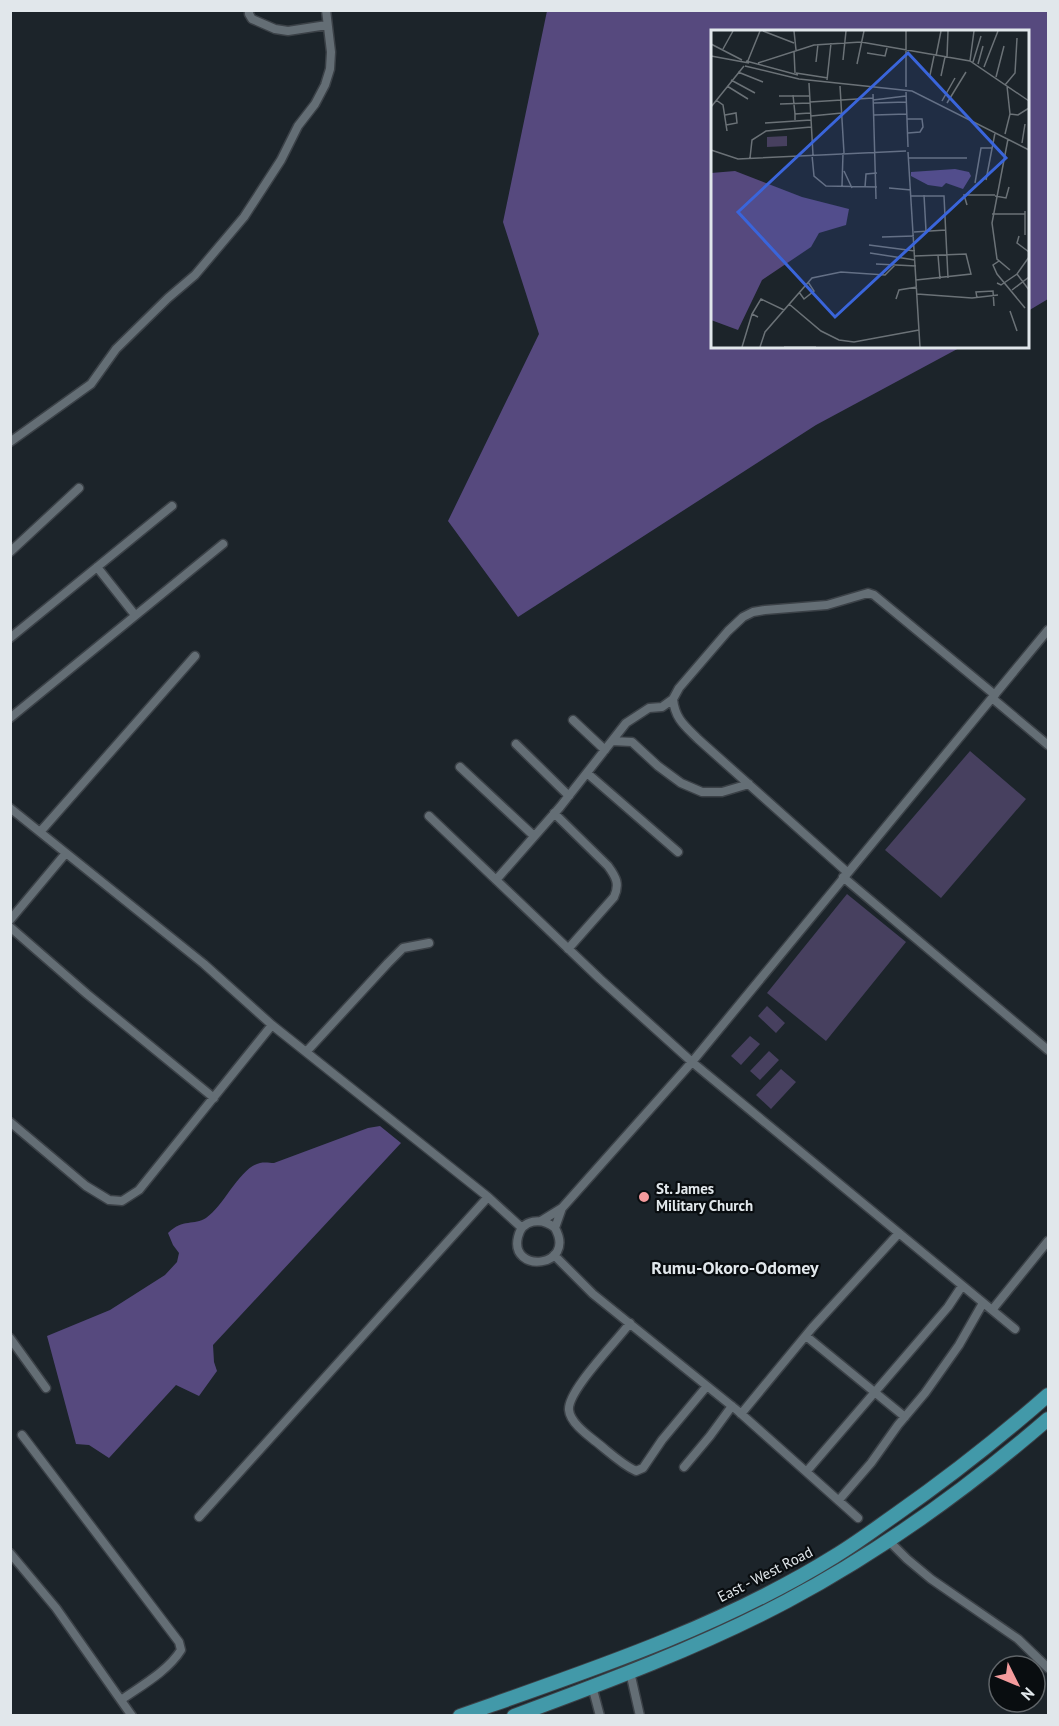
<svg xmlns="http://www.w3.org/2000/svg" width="1059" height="1726" font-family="'PT Sans',sans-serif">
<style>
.green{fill:#47405f}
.forest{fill:#56497e}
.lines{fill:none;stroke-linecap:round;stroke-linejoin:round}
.street-casing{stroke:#3b4147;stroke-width:11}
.primary-casing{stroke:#3b4147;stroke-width:16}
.street{stroke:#646e75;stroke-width:8}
.primary{stroke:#4299a9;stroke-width:14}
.poi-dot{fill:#f59b9d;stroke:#090d10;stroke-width:2}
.labels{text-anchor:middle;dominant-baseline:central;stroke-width:4.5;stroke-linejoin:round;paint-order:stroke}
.poi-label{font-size:15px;font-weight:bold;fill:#e1e7eb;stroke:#090d10;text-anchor:start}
.street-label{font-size:15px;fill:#e1e7eb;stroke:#090d10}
.quarter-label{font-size:18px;font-weight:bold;fill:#e1e7eb;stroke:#090d10}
.inset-road{fill:none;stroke:#6b7277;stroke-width:1.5}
.view{fill:#3a65db;fill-opacity:0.15;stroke:#3a65db;stroke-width:3}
.inset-edge{fill:none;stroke:#e1e7eb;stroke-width:3}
</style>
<rect width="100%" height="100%" fill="#1c242a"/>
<path class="green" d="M970,751L1026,799L941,898L885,850Z
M847,894L906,942L826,1041L767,993Z
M767,1006L785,1023L776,1033L758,1016Z
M750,1036L760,1044L741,1065L731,1056Z
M769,1051L779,1060L760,1080L750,1071Z
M781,1069L796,1082L771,1109L756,1095Z"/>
<path class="forest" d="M547,11H1048V299L1028,311V32H712V346L961,347L816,425L518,617L448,521L539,334L503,222Z
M380,1126L401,1143L213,1345L214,1362L217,1371L199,1396L176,1385L109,1458L89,1445L76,1444L47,1336L110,1310L165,1275L177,1262L179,1253L173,1245L168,1233C183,1218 194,1226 206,1218C224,1206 240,1167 260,1163C265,1162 270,1163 274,1163L368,1128Z"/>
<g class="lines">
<g class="street-casing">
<path id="street" d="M249,10V14L252,19L275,29L288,31L327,25
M10,442L91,384L116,349L168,298L195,275L244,217L281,160L298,126L315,104L325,85L330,69L331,52L326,10
M10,552L79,488
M97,567L135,615
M10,638L172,506
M992,698L1048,745
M673,699C675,719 685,726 698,739L847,872
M10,718L223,544
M573,720L605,750
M612,741L632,742L658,766L681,783L702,792H722L749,784
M516,744L569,796
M460,767L534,836
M587,773L678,852
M10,808L204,964L272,1025L488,1197L522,1228
M554,813L608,866C616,877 620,884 614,897L568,949
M429,816L600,979L692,1062L1015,1329
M40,832L195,656
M843,877L1048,1050
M496,880L560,807L626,723L649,708L662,707L673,699L679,688L728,631L743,617L753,612L765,610L827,605L868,593L874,595L995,695
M10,920L66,853
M10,927L87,994L214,1098
M307,1051L388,963L403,948L429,943
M10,1122L86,1186L109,1200L122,1201L139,1190L272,1025
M541,1221L562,1208L692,1062L1048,630
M555,1228C542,1217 522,1219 518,1237C509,1274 577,1268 555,1228L562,1208
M554,1255L593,1294L738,1411L858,1518
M992,1310L1048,1241
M630,1323C617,1341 567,1391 569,1410C570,1422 586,1434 595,1441C608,1451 621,1464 636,1471L643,1468L662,1440L707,1386
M806,1336L905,1417
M10,1338L46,1388
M741,1414L812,1328L899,1233
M22,1435L179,1642L181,1650C168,1671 141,1686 121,1700
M684,1467L710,1436L732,1406
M807,1471L948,1307L962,1286
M839,1500L871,1463L898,1425L925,1393L959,1345L983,1303
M199,1517L488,1197
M889,1541L907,1559L931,1579L1018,1639L1048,1668
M10,1553L56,1608L132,1716
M630,1672L640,1716
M592,1686L600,1716"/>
</g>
<g class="primary-casing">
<path id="primary" d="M460,1716C588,1671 719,1628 835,1556C855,1544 875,1529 895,1515C948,1478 999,1438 1048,1395
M514,1716C606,1682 700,1647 787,1601C881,1551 968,1488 1048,1419"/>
</g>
<use href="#street" class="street"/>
<use href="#primary" class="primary"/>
</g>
<circle class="poi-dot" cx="644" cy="1197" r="6"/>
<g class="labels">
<g class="poi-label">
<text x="656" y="1188">St. James<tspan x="656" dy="17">Military Church</tspan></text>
</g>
<g class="street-label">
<text transform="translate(765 1574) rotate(-27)">East - West Road</text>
</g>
<g class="quarter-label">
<text x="735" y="1267">Rumu-Okoro-Odomey</text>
</g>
</g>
<g transform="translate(711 30)">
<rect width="318" height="318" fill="#1c242a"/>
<path d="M76,106V116L56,117V107Z" fill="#47405f"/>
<path d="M244,139L258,142L260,146L252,159L235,153L231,157L217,155L200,146V142ZM24,141L91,167L138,179L135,195L108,203L100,217L51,250L27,300L0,290V143Z" fill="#56497e"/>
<path class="inset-road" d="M52,1L83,13M83,1L85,20M0,14L31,30M12,19L22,1M83,21L84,43M156,23L174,26L176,18M0,26L38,33M225,26L230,1M236,27L237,1M132,30L135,1M35,31L87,45M259,31L263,1M105,32L107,14M262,32L270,6M36,33L49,1M47,33L103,15L150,12L259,31L318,71M146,34L153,1M267,34L272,16M34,36L88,49L201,61L318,120M273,37L287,1M27,42L52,52M85,43L117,48M219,45L223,26M230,46L234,27M285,47L293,16M20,50L44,63M116,50L120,13M98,53L102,125M294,55L304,43L306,8M16,56L37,69M129,56L133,123M195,57V1M195,62L197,117M162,64L165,169M82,65L84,84M68,66H98M5,70L12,75L16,101M162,70L195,66M231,71L244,48M99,72L162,68M163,73L195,72M236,73L255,42M69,74L99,73M0,77L33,36M299,84L307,85L318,78M14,85L25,83L26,93L15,95M163,85L196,84M100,86L131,83M196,89H211L212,97L209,102L197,103M84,90V84L99,83M54,93L100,90M294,104L299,84L296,56M297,109L281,193L286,229L299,240M311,113L314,94M0,120L27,129L195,121M197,122L209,317M101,125L103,146L115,156L166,157M39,128L41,110L55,101L100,97M198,128H256M133,141L141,158M275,150L284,103M264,153L270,118H281M131,156L132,123M154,157L155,144L166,143M178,158L200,160M213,165L215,201M200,166H233L237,248M284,166L295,168L298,157M256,175L253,165H284M314,181V205M281,184H314M203,202L235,200M308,206L306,213L318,222M171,207L203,206M158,215L204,221M159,223L204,230M227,225L229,249M204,226L255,224L260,244L205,250M288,231L282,235L286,244L314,278M165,234L205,236M306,244L318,260M286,253L290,255L306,244L318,227M301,260L318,247M88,262L93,269L103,261L97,252M206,264L261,268L287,265M266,268L265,262L282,261L283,276M185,269L188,260L206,257M78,274L110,301L128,310L143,312L208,300M299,281L306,301M47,287L41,284L50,269L73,280M31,317L41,284M49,317L54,302L101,248L130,242L174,245L184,235M73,317H105"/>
<path class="view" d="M197,23L295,128L124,287L27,182Z"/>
<rect width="318" height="318" class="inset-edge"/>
</g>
<rect width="1059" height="1726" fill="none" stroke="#e1e7eb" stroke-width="24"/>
<g transform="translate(1017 1684) rotate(133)"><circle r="28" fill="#090d10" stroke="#5f6468" stroke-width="1.5"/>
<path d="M0-4.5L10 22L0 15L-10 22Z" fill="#f59b9d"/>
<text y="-9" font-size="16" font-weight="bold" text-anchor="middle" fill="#e1e7eb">N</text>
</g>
</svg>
